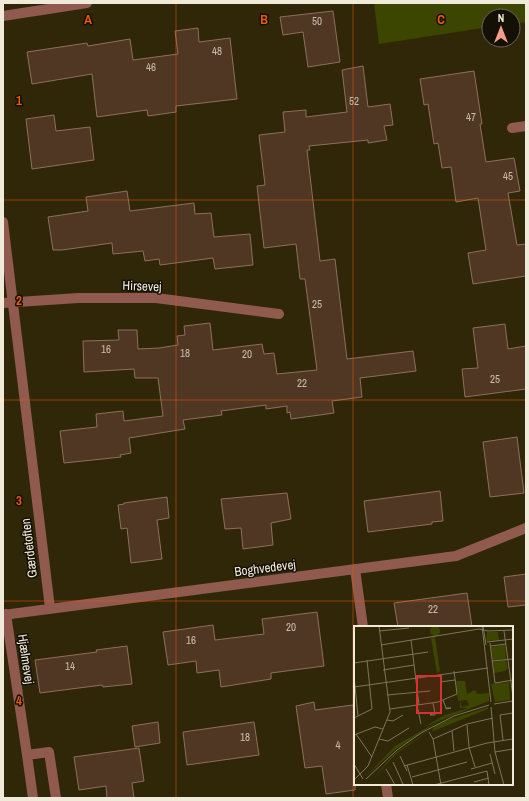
<svg xmlns="http://www.w3.org/2000/svg" width="529" height="801" font-family="'Archivo Narrow',sans-serif">
<style>
.green{fill:#3c4600}
.building{fill:#503724;stroke:#8c705c}
.lines{fill:none;stroke-linecap:round;stroke-linejoin:round}
.minor{stroke:#905a4f;stroke-width:10}
.grid{fill:none;stroke:#e8590c;stroke-width:1;stroke-opacity:0.55}
.labels{text-anchor:middle;dominant-baseline:central;stroke-width:3;stroke-linejoin:round;paint-order:stroke}
.number-label{font-size:11px;fill:#c8bdac}
.street-label{font-size:13px;fill:#f0ead9;stroke:#141005}
.inset-road{fill:none;stroke:#7d755c;stroke-width:1}
.view{fill:#d73231;fill-opacity:0.15;stroke:#d73231;stroke-width:2}
.inset-edge{fill:none;stroke:#f0ead9;stroke-width:2}
.grid-label{font-size:13px;text-anchor:middle;font-weight:bold;fill:#e8590c;stroke:#141005;stroke-width:3;stroke-linejoin:round;paint-order:stroke}
</style>
<rect width="100%" height="100%" fill="#302708"/>
<path class="green" d="M374,3H526V22L513,24V16H489V27L379,44Z"/>
<path class="building" d="M333,11L340,62L308,67L303,32L283,35L280,17Z
M198,28L199,42L230,38L237,99L176,106V112L148,116L147,110L97,117L92,74L32,84L27,52L87,43L88,46L130,39L133,60L178,54L175,31Z
M363,66L368,107L390,104L393,125L384,126L387,140L368,143V140L309,146L310,150H307L320,261L335,259L347,359L413,351L416,371L360,378L362,397L332,401L334,413L291,419L290,412L287,413V406L266,409V405L221,411L222,415L183,420L185,429L129,438L131,453L120,455L121,457L64,463L60,431L97,427L96,414L123,411L124,421L163,416L158,378H135L134,369L84,372L83,341L119,340L118,330H137L138,349L159,348L178,345L177,336L185,335L184,326L210,323L213,350L262,344L264,354L274,353L277,374L317,370L305,279H300L296,244L264,248L257,186L265,185L259,135L285,132L283,112L306,110V117L347,112L342,70Z
M474,71L482,124H480L486,162L514,158L520,191L508,193L517,245L526,244V276L473,284L468,253L486,250L478,198L456,202L451,167L442,168L438,143L434,144L428,104L424,105L420,79Z
M54,115L56,131L90,127L94,160L32,169L26,119Z
M127,191L130,211L194,203L195,214L211,213L214,237L250,234L253,265L215,269L213,258L160,265L159,259L145,261L143,251L113,254L112,243L62,250H53L48,217L88,211L86,197Z
M505,324L508,349L526,346V389L465,397L462,369L478,368L473,328Z
M517,437L524,493L490,497L483,442Z
M440,491L443,521L432,522V524L368,532L364,501Z
M287,493L291,519L271,523L273,545L243,549L241,528L225,529L221,499Z
M167,497L169,518L157,520L162,559L131,563L127,528L121,529L118,505L124,504V503Z
M526,574V605L508,607L504,577Z
M467,593L472,627H398L394,603Z
M317,612L324,666L271,673V679L221,687L219,670L197,673L196,661L168,665L163,632L213,625L215,640L264,634L262,619Z
M127,646L132,684L103,687L102,685L40,693L35,660L97,652L96,650Z
M314,702L315,710L353,705L355,717V790L326,794L322,766L305,768L296,706Z
M158,722L160,743L135,747L132,726Z
M254,722L259,755L187,765L183,732Z
M139,748L144,781L132,783L134,798H107L106,786L79,790L74,757Z"/>
<g class="lines">
<path class="minor" d="M3,16L87,3
M512,128L526,126
M3,222L50,608
M3,303L78,298H156L279,314
M355,569L363,627
M6,614L27,755L49,752L56,798
M3,615L456,556L526,528
M27,755L33,798
M386,784L388,798"/>
</g>
<path class="grid" d="M176,3V798M353,3V798M3,200H526M3,400H526M3,601H526"/>
<g class="labels">
<g class="number-label">
<text x="317" y="21">50</text>
<text x="217" y="51">48</text>
<text x="151" y="67">46</text>
<text x="354" y="101">52</text>
<text x="471" y="117">47</text>
<text x="508" y="176">45</text>
<text x="317" y="304">25</text>
<text x="106" y="349">16</text>
<text x="185" y="353">18</text>
<text x="247" y="354">20</text>
<text x="495" y="379">25</text>
<text x="302" y="383">22</text>
<text x="433" y="609">22</text>
<text x="291" y="627">20</text>
<text x="191" y="640">16</text>
<text x="70" y="666">14</text>
<text x="245" y="737">18</text>
<text x="338" y="745">4</text>
</g>
<g class="street-label">
<text transform="translate(142 286) rotate(2)">Hirsevej</text>
<text transform="translate(29 548) rotate(-97)">Gærdetoften</text>
<text transform="translate(265 568) rotate(-7)">Boghvedevej</text>
<text transform="translate(26 659) rotate(82)">Hjælmevej</text>
</g>
</g>
<g transform="translate(354 626)">
<rect width="159" height="159" fill="#302708"/>
<path d="M76 5a5 5 0 1 1 10 0a5 5 0 1 1-10 0ZM133,6H144L145,14L132,15ZM81,11L86,45L83,47L77,12ZM151,19L152,33L139,34L137,21ZM152,34L154,42L151,45L140,47L139,36ZM102,55H111L113,68L121,64L123,68L135,67V75L70,101L91,89L114,82H106V75L108,81L115,79L113,74L104,75ZM155,56L156,74L141,76L137,58ZM134,81V83L77,106L81,100L94,94ZM88,93L42,123L12,150L41,120ZM80,101L41,129L16,156L40,128Z" fill="#3c4600"/>
<path class="inset-road" d="M128,0L137,76M129,0L132,19M25,5L55,2M134,5L159,4M150,5L159,71M57,14L65,79M133,16L159,13M136,17L141,57L159,54M27,19L125,3L134,5M137,20L152,18M138,35L159,33M0,37L74,26M29,44L60,39M0,50L4,90M86,56L101,54M0,61L134,42M33,69L76,65M89,74L92,82H97L92,83V82M79,77L81,87V89H76L81,87M140,78L159,75M63,79L67,98M137,81L139,103M36,83L84,76L103,68L100,45M0,92L18,83L13,34M33,94L39,95L49,89M113,99L115,121M139,103L141,126L150,159M98,105L100,125M75,106L79,113L87,159M2,108L18,131M0,109L21,101L29,103M25,113L34,115L55,102M79,113L113,98L139,92M149,114L146,89L159,87M115,121L121,141M141,126L159,123M136,128L141,148M46,130L53,145M39,136L49,158M0,138L9,153M53,139L59,159M50,140L133,117L159,113M32,143L41,159M117,143L138,137M58,151L113,136M12,153L43,124L67,107L100,90L135,79M0,154L14,140L36,86L25,0M120,156L135,152M80,159L133,145L135,159"/>
<path class="view" d="M63,50H87V87H63Z"/>
<rect width="159" height="159" class="inset-edge"/>
</g>
<g class="grid-label">
<text x="88" y="24">A</text>
<text x="264" y="24">B</text>
<text x="441" y="24">C</text>
<text x="19" y="105">1</text>
<text x="19" y="305">2</text>
<text x="19" y="505">3</text>
<text x="19" y="705">4</text>
</g>
<rect width="529" height="801" fill="none" stroke="#f0ead9" stroke-width="8"/>
<g transform="translate(501 28)"><circle r="19" fill="#141005" stroke="#6c675a"/>
<path d="M0-3L7 15L0 10L-7 15Z" fill="#f49e8a"/>
<text y="-6" font-size="11" font-weight="bold" text-anchor="middle" fill="#f0ead9">N</text>
</g>
</svg>
